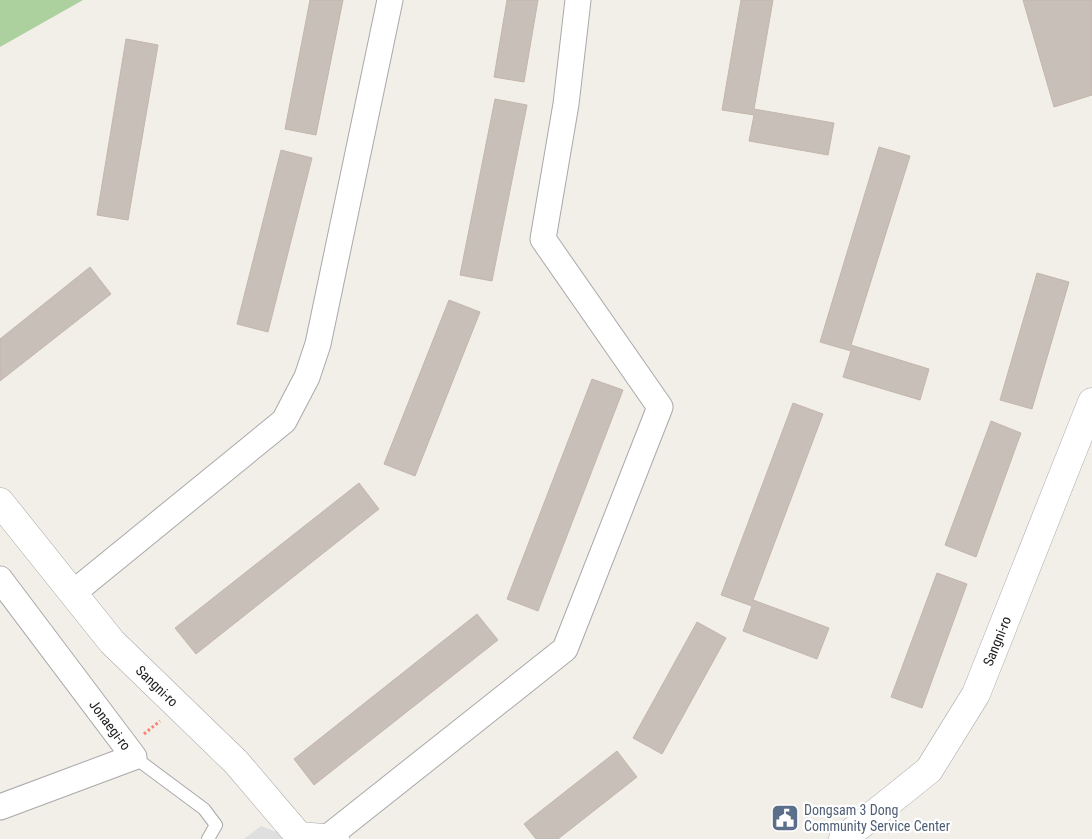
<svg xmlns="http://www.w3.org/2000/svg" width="1092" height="839" font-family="'Roboto Condensed',sans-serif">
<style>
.residential{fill:#e0dfdf}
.forest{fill:#add19e}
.building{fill:#c7bfb8;stroke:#c4b6ab}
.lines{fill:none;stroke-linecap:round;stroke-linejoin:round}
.service-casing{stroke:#a9a9a9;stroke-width:14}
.minor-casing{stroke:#a9a9a9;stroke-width:27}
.tertiary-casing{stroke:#a9a9a9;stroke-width:29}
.path{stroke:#fa8072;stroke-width:3;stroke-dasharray:2.5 2.5;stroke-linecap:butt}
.service{stroke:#fff;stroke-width:12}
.minor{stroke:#fff;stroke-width:25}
.tertiary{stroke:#fff;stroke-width:28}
.labels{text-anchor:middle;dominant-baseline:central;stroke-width:4.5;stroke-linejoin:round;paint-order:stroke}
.street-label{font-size:14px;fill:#222;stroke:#fff}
.service-label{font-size:14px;fill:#4e5e75;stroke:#fff;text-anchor:start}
</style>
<rect width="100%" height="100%" fill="#f2efe9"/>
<path class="residential" d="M261,826L294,839H244Z"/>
<path class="forest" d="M0,0H83L0,47Z"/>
<path class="building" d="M310,0H343L316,135L285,129Z
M507,0H538L524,82L494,77Z
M741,0H773L754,109L834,123L828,155L749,141L754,115L722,110Z
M1023,0H1092V95L1054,107Z
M126,39L158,45L128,220L97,215Z
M495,99L527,105L492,281L460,275Z
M879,147L910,156L851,345L929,369L920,400L843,377L851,351L820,342Z
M281,150L312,158L268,332L237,324Z
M90,267L111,294L0,381V339Z
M1037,273L1069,282L1032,409L1000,400Z
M449,300L480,312L415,476L384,464Z
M592,379L623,390L538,611L507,599Z
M793,403L823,414L753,600L829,628L817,659L743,631L752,606L721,595Z
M991,421L1021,433L976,557L945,545Z
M359,483L379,509L196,654L175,628Z
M937,573L967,584L922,708L891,697Z
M477,614L498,640L314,785L294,759Z
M697,622L726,638L662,754L633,738Z
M617,751L637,777L558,839H536L524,824Z"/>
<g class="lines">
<g class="service-casing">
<path id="service" d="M134,757L204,809L216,825L208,839"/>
</g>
<g class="minor-casing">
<path id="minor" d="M0,579L134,757L0,807
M73,593L284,421L307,377L318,344L390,0
M328,837L565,649L660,407L543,239L566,104L578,0"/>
</g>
<g class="tertiary-casing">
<path id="tertiary" d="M0,502L112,642L236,762L299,836L335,839
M843,839L929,770L976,694L1092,402"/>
</g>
<path class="path" d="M144,734L160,721"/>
<use href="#service" class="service"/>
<use href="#minor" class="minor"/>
<use href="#tertiary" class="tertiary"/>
</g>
<defs>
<g id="civic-square" transform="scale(1.4375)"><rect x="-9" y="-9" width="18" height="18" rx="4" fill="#5c6f8a" stroke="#fff"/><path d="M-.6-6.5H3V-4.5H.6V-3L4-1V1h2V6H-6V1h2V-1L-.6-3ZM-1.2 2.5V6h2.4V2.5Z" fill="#fff"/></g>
</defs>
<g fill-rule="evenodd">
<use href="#civic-square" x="785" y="818"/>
</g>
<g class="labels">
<g class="street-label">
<text transform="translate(997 641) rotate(-68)">Sangni-ro</text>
<text transform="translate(157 686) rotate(44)">Sangni-ro</text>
<text transform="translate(110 725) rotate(53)">Jonaegi-ro</text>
</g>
<g class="service-label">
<text x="804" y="810">Dongsam 3 Dong<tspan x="804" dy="16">Community Service Center</tspan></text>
</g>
</g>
</svg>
